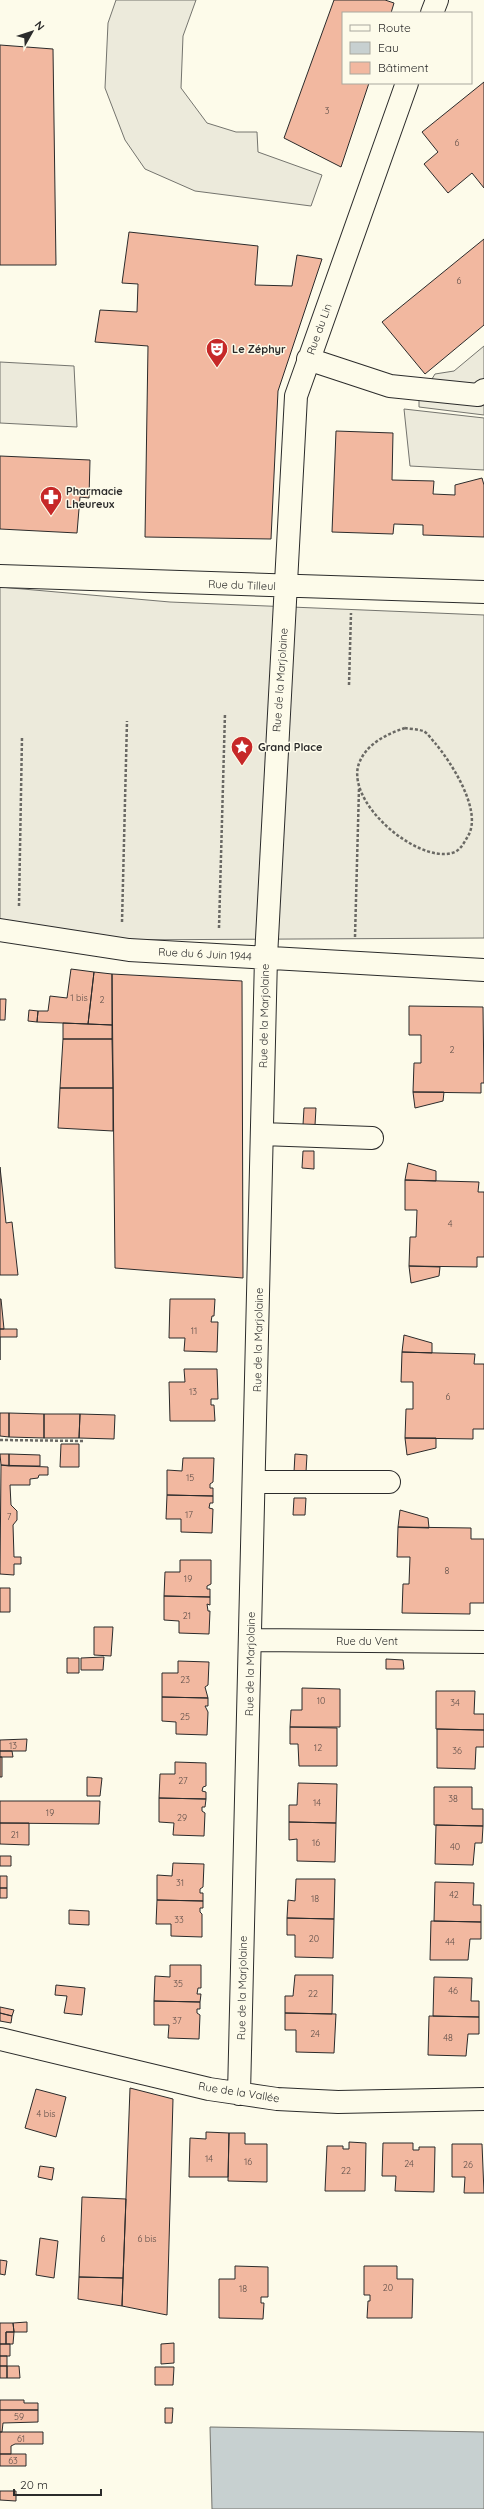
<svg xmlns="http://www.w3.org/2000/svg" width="484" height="2509" font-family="Quicksand,sans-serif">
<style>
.parking{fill:#eceadb;stroke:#74746e}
.water{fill:#c7d0d0;stroke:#74746e}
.building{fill:#f2b8a0;stroke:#2b2b2b}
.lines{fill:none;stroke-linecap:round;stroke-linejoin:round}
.minor-casing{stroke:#2b2b2b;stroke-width:24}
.path{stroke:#6a6964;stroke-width:2.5;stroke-dasharray:3 2;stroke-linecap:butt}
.minor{stroke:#fdfbea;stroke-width:22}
.labels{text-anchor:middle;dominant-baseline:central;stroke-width:3;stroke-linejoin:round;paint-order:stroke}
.number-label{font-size:9px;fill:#5d4e48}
.street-label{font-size:11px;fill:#2b2b2b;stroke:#fdfbea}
.poi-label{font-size:11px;font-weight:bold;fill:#2b2b2b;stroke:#fdfbea;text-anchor:start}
</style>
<rect width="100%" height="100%" fill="#fdfbea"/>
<path class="parking" d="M116,0H196L183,36L181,88L207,123L236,132H257L258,152L322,175L311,206L195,191L145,169L125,140L105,88L108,23Z
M484,346V415L419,407V400L435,374L454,371Z
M0,362L74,366L77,427L0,423Z
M404,409L484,418V470L410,466Z
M0,587L170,602L484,615V938L111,940L0,919Z"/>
<path class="water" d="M210,2427L484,2432V2509H212Z"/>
<path class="building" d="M334,0H385L394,3L391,13H343V83H369L341,167L284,138Z
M0,45L53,49L56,265H0Z
M484,82V188L472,173L448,193L424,164L438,152L422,132Z
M129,232L258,246L255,285L292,286L297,255L322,259L278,391L271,539L145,537L148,346L95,342L100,310L137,312L138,284L122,283Z
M484,239V325L425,374L382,322Z
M336,431L393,433L392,480L434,481L433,494L455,495V485L482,478L484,485V537L423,535V525L394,524L393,534L332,532Z
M0,456L90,460L89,498L80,497L77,533L0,529Z
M71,969L94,972L88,1024L37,1022L38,1011H48L50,996L67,998Z
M94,972L112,974V1025L88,1024Z
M112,974L242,981L243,1278L115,1268Z
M0,999H6L5,1020H0Z
M409,1006L483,1007L484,1083H481V1093L413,1092L414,1063H421V1035H409Z
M29,1010L38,1011L37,1022L28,1021Z
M63,1023L112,1025V1039H63Z
M63,1039H112L113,1088H60Z
M60,1088H113V1131L58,1128Z
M413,1092H444L443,1101L415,1108Z
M304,1108H316L315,1125H303Z
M303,1151H314V1169L302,1168Z
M408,1163L436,1171V1181L405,1180Z
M0,1167L6,1223L12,1222L18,1275H0Z
M405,1180L479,1182L478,1192H484V1257H477V1267L409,1266L410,1237H416L417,1210H405Z
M409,1266L440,1267L439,1276L411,1283Z
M0,1299H1L4,1329H0Z
M170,1299H215L214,1316H212L211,1322H218L217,1352L184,1351L185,1338H169Z
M0,1329H17V1337H0V1360Z
M404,1335L432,1343V1353L402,1352Z
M402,1352L475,1354L474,1364H484V1429H473V1439L405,1438L406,1409H413V1382H401Z
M184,1369H217L218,1399H211V1405H214L215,1421H170L169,1382H185Z
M0,1413H9V1437L0,1436Z
M9,1413L44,1414V1438L9,1437Z
M44,1414H80L79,1438H44Z
M80,1414L115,1415L114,1439L79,1438Z
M405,1438H436V1448L407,1455Z
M61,1444H79V1467H60Z
M0,1454H9V1466L1,1465Z
M9,1454L40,1455V1466H9Z
M295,1454L307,1455L306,1472H294Z
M183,1458H214L213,1482L210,1484V1488H213V1496L167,1495V1470L182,1471Z
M1,1465L48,1467V1475H39L38,1478L30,1479V1485H10L11,1505L17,1511V1520L13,1525L14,1557H21V1564H14V1575L0,1574Z
M167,1495L213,1496V1503H210L209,1508L213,1509L212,1533L181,1532V1519H166Z
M294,1498H306L305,1515H293Z
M400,1510L428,1518L429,1528L398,1527Z
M398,1527L471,1528V1539H484V1603H470V1614L402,1613L403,1584H409L410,1557H397Z
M180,1560H211V1584L207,1586V1589H210V1597L164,1596L165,1572H180Z
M0,1588H10V1612H0Z
M164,1596L210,1597V1605L207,1604L208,1611H210L209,1634L179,1633V1621L164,1620Z
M94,1627H113L111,1656L94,1655Z
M104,1657L103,1670H81V1658Z
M67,1658H79V1673H67Z
M386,1659L403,1660L404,1669H386Z
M178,1661L209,1662L208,1685L205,1687L208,1698L162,1697V1673H178Z
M302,1688L340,1689V1727H290L291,1710H302Z
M436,1691H475L474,1714H484V1730L436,1729Z
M162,1697L208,1698V1706H205L208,1712L207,1735L176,1734V1722L162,1721Z
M290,1727L337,1728V1766H299L298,1744H290Z
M437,1729L484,1730V1747H476L475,1769L437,1768Z
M27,1739L26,1751H0V1740Z
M0,1751H12L13,1757H0Z
M0,1757H2V1777H0Z
M175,1762L206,1763V1786L203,1787L202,1791L206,1792V1799L159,1798L160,1774H175Z
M87,1777L102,1778L100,1796H87Z
M298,1783L337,1784L336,1823L289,1822V1805H297Z
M434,1787H472V1809H483V1826L434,1825Z
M159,1798L206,1799L205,1807H202V1811L205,1813L204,1836L173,1835L174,1823L159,1822Z
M0,1801H100L99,1824L0,1823Z
M289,1822L336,1823L335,1862L297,1861V1839L289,1840Z
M0,1823H29V1845L0,1844Z
M436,1825L483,1826L482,1843H475L473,1865L435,1864Z
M0,1856H11V1866H0Z
M173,1863L204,1864L203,1887L200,1889V1893H203V1901L157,1900V1875L172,1876Z
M0,1876H7V1888H0Z
M296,1879H335L334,1919L287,1918L288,1900L295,1901Z
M435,1882L474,1883L473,1905H481V1922L434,1921Z
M0,1888H7V1898H0Z
M157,1900L203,1901V1908H200V1912L202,1914V1937L171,1936V1924H156Z
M69,1910L89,1911V1925L69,1924Z
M287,1918L334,1919L333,1958L295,1957V1935H287Z
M431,1921L481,1922V1939H470L468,1960H430Z
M170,1965H201V1988H198L197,1994H201L200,2002L154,2001L155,1976L170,1977Z
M295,1975H333L332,2014L285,2013V1996H293Z
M434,1977L472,1978L471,2001H479V2017L433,2016Z
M56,1985L85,1988L82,2015L64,2013L67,1996L55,1995Z
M154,2001L200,2002V2009H197V2013L200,2015L199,2039L168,2038L169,2025H154Z
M0,2007L14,2010L12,2016L0,2013Z
M0,2013L12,2016L11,2023L0,2021Z
M285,2013L336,2014L334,2053L296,2052V2030H285Z
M429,2016L479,2017V2034H468L466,2056L428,2055Z
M130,2088L173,2099L167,2315L122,2306Z
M36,2089L66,2097L56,2137L25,2128Z
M206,2132L229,2133L228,2177H189L190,2138L206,2139Z
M229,2133H245V2144H267V2182L228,2181Z
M349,2142L366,2143L365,2191H325L327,2146H343V2149H349Z
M383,2143H413V2150H419V2147H435L434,2192L395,2191L396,2176H382Z
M452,2144H482L484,2193H464L465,2177H452Z
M40,2166L54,2168L52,2180L38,2177Z
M82,2197L126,2199L123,2278L79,2277Z
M40,2238L58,2241L54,2278L36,2275Z
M0,2260L7,2261L5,2275L0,2274Z
M235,2266L268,2267V2297H261V2303H264L263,2319L219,2318V2279H235Z
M364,2266H397V2279H413L412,2318H367L368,2301H370V2295H364Z
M79,2277L123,2278L122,2306L78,2299Z
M27,2322V2332H14L13,2323Z
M0,2323H13L14,2332H6V2344H0Z
M6,2332H14L13,2344H6Z
M174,2343V2363L161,2364V2344Z
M0,2344H10V2356H0Z
M0,2356H7V2366H0Z
M0,2366H7V2378H0Z
M7,2366H19L20,2378H7Z
M155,2367H174L173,2385H155Z
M0,2400H24V2403H38V2410H0Z
M165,2408H173L172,2423H165Z
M0,2410H38V2422L3,2423L2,2432H0Z
M0,2432H43V2444H15L11,2446V2454H0Z
M0,2454H26V2466H0Z
M0,2491H16V2501L0,2500Z"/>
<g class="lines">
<g class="minor-casing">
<path id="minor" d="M432,13L437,0
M308,359L390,386L478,395L484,390
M0,576L484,592
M0,930L129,950L484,970
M262,1134L372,1138
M255,1482H389
M251,1640L484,1642
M0,2039L209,2089L277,2099L338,2102L484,2099
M239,2094L266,957L296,396L407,83"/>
</g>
<path class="path" d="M349,685L351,613
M405,728C410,729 417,729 423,731C427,732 432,740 435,743C451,762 483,811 468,836C464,843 460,851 452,853C415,863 342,799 360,761C368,743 387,734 405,728Z
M19,906L22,737
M122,922L127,721
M219,928L225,713
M355,937L359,788
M0,1440L85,1441"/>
<use href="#minor" class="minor"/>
</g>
<defs>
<g id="theatre-pin" transform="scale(1.15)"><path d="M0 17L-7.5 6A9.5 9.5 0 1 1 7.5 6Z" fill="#c62828" stroke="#fdfbea"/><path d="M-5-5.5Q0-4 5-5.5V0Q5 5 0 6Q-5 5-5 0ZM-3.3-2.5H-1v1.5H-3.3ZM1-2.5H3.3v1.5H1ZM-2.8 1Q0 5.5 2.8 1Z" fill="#fff"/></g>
<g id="pharmacy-pin" transform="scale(1.15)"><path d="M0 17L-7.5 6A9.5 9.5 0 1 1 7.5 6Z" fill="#c62828" stroke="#fdfbea"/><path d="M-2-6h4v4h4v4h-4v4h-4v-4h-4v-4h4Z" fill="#fff"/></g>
<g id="sight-pin" transform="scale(1.15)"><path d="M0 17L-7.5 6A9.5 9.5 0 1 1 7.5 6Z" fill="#c62828" stroke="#fdfbea"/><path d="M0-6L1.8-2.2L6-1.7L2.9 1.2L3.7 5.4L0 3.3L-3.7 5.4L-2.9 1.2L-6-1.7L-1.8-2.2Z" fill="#fff"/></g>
</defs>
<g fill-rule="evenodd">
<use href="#theatre-pin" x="217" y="349"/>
<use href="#pharmacy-pin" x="51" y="497"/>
<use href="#sight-pin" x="242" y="747"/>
</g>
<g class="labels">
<g class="number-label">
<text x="327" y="110">3</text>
<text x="457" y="142">6</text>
<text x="459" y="280">6</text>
<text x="79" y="997">1 bis</text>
<text x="102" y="999">2</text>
<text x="452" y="1049">2</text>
<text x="450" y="1223">4</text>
<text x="194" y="1330">11</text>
<text x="193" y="1391">13</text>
<text x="448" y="1396">6</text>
<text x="190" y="1477">15</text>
<text x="189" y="1514">17</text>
<text x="9" y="1516">7</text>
<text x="447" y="1570">8</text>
<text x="188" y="1578">19</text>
<text x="187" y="1615">21</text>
<text x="185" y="1679">23</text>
<text x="321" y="1700">10</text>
<text x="455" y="1702">34</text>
<text x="185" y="1716">25</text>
<text x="13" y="1745">13</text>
<text x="318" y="1747">12</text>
<text x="457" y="1750">36</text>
<text x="183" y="1780">27</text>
<text x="453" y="1798">38</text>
<text x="317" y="1802">14</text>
<text x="50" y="1812">19</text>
<text x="182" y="1817">29</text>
<text x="15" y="1834">21</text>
<text x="316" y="1842">16</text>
<text x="455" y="1846">40</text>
<text x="180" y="1882">31</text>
<text x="454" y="1894">42</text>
<text x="315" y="1898">18</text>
<text x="179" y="1919">33</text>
<text x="314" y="1938">20</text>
<text x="450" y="1941">44</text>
<text x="178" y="1983">35</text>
<text x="453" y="1990">46</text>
<text x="313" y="1993">22</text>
<text x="177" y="2020">37</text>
<text x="315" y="2033">24</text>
<text x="448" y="2037">48</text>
<text x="46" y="2113">4 bis</text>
<text x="209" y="2158">14</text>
<text x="248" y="2161">16</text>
<text x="409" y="2163">24</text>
<text x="468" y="2164">26</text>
<text x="346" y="2170">22</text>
<text x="103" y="2238">6</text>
<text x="147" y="2238">6 bis</text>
<text x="388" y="2287">20</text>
<text x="243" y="2288">18</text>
<text x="19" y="2416">59</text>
<text x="21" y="2438">61</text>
<text x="13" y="2460">63</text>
</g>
<g class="street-label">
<text transform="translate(319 329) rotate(-70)">Rue du Lin</text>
<text transform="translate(242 585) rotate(2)">Rue du Tilleul</text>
<text transform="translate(280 680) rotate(-86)">Rue de la Marjolaine</text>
<text transform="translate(205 954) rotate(3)">Rue du 6 Juin 1944</text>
<text transform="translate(264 1016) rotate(-89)">Rue de la Marjolaine</text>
<text transform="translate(258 1340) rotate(-89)">Rue de la Marjolaine</text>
<text x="367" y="1641">Rue du Vent</text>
<text transform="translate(250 1664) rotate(-89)">Rue de la Marjolaine</text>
<text transform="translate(242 1988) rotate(-89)">Rue de la Marjolaine</text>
<text transform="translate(239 2092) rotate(9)">Rue de la Vallée</text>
</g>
<g class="poi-label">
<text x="232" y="349">Le Zéphyr</text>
<text x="66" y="491">Pharmacie<tspan x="66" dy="13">Lheureux</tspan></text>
<text x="258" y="747">Grand Place</text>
</g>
</g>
<rect x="342" y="12" width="130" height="72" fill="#fdfbea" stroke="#a9a89e"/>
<rect x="350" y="25" width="20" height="6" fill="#fdfbea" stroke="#a9a89e"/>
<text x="378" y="32" font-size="12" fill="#2b2b2b">Route</text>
<rect x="350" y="42" width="20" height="12" fill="#c7d0d0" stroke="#a9a89e"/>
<text x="378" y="52" font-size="12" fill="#2b2b2b">Eau</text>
<rect x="350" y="62" width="20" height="12" fill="#f2b8a0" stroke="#a9a89e"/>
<text x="378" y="72" font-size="12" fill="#2b2b2b">Bâtiment</text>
<g transform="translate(32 32) rotate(51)" stroke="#fdfbea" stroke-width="3" paint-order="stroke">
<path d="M0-3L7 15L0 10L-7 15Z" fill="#2b2b2b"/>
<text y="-6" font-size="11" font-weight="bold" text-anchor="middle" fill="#2b2b2b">N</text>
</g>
<path d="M14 2489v6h87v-6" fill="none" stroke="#2b2b2b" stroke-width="2"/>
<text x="20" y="2489" font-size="12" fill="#2b2b2b" stroke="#fdfbea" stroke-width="3" paint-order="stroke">20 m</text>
</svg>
